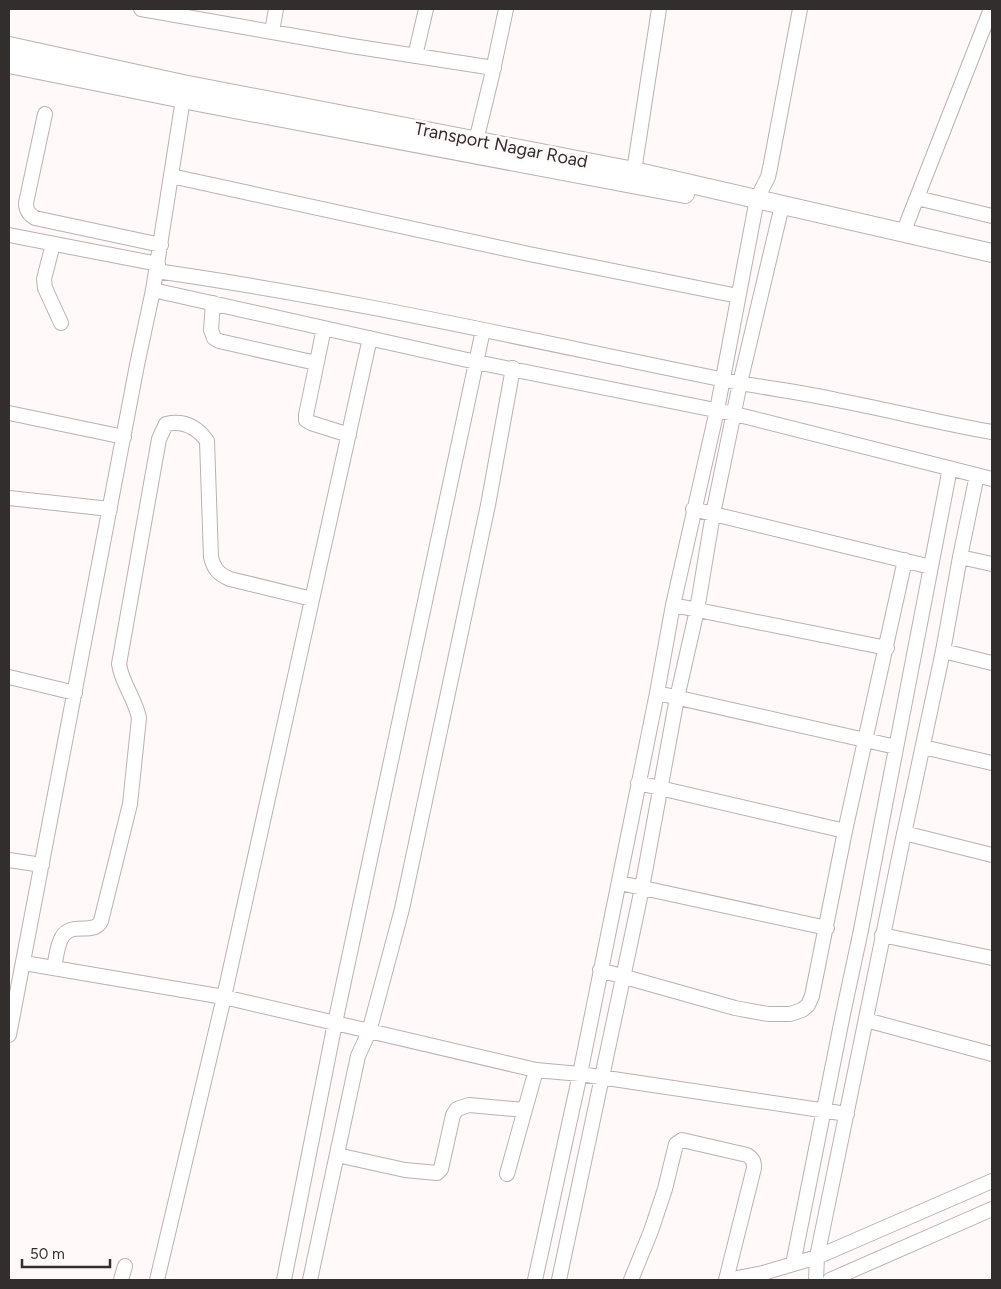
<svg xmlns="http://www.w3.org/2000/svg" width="1001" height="1289" font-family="Figtree,sans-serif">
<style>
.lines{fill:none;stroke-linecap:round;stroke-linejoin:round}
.minor-casing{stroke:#bcb0b2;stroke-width:16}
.major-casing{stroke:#bcb0b2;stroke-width:20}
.minor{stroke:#fff;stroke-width:14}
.major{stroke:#fff;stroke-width:18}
.labels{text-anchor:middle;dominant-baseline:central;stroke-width:5;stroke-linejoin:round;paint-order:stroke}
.street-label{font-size:18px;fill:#322e2e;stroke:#fff9fa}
</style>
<rect width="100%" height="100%" fill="#fff9fa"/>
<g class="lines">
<g class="minor-casing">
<path id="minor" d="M141,9L352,46L494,68
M272,32L276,9
M415,56L426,9
M45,114L26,203C26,210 28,214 35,218L161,245
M476,141L492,75L506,9
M634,171L659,9
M171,176L529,254L738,296
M917,198L992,216
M903,233L991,9
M9,235L158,264
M53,244L44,279L45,288L61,323
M156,271C353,299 546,344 740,383C773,389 805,393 837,400C889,410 940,423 992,432
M153,290L476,362L735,414L992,479
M213,303L211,330L214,338L219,341L316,363
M324,328L306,415V420L311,423L349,435
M9,413L124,437
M9,498L110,509
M693,509L931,567
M960,557L992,564
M673,605L887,648
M943,651L992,663
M9,677L75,693
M657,693L896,747
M923,747L992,763
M638,783L845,831
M904,833L992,855
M9,860L42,865
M620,883L827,928
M882,935L992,958
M24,963L224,997L536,1070L580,1074L847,1114
M54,968C56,959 57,945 62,937C71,921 94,936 101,921L130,804L139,718C135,698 122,684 119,664L159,439L166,424C184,420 197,427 207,441L211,557C214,569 218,574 230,579L312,599
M600,970L735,1008L768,1014H790L802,1010L808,1005L812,996L845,831L905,560
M866,1020L992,1054
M9,1035L137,365L153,290L183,99
M337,1155L405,1170L437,1173L441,1169L453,1115L457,1109L469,1105L525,1110
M507,1174L536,1070
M793,1264L843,1014L861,930L950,468
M121,1280L125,1266
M157,1280L224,997L370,338
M284,1280L335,1023L483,330
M310,1280L358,1056L369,1032L402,909L488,505L513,368
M535,1280L580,1074L657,693L673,605L717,410L757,199L768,177L770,168L800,9
M559,1280L642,888L677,698L697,610L713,514L740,383L780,214L784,205
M631,1280L651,1231L665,1189L676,1144L682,1140L747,1155C753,1159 754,1161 754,1168L726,1280
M727,1280L763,1273L817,1257L992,1181
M816,1280L817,1257L901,848L943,651L960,557L977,475
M830,1280L992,1209"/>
</g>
<g class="major-casing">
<path id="major" d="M9,46L183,84L634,171L992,253
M9,64L203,103L685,194"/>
</g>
<use href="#minor" class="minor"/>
<use href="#major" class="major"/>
</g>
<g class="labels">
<g class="street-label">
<text transform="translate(501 145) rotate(11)">Transport Nagar Road</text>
</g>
</g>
<rect width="1001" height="1289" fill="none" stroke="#322e2e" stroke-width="20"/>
<path d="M22 1259v8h88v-8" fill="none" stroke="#322e2e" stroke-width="2.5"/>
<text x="30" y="1259" font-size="15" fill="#322e2e" stroke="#fff9fa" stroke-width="4" paint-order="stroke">50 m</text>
</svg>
